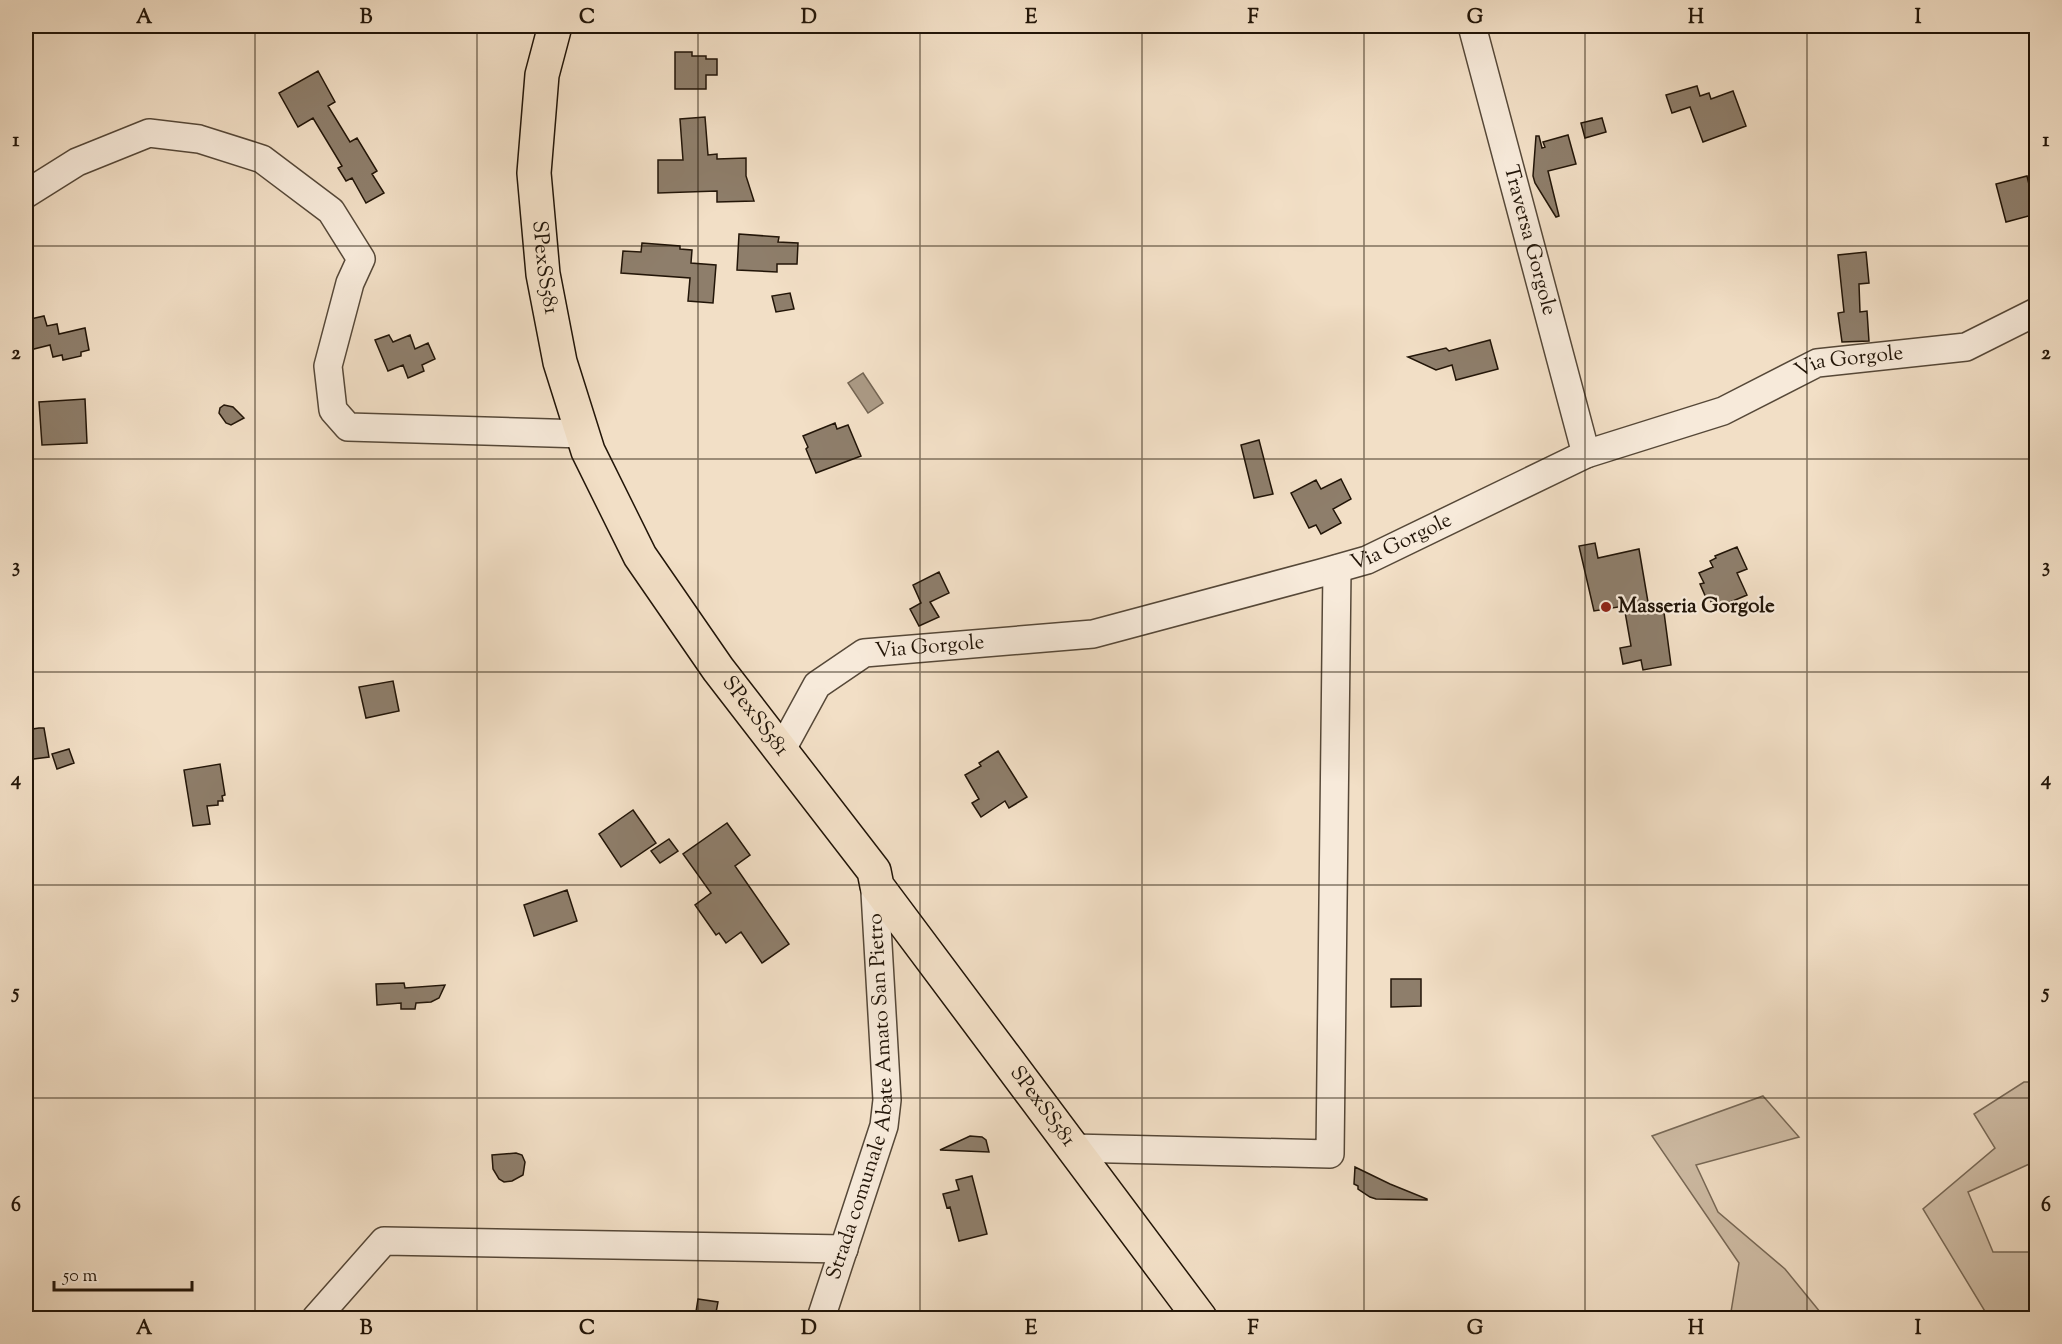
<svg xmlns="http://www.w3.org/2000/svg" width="2062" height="1344" font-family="'Sorts Mill Goudy',serif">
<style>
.green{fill:#cfbda6;stroke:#786957;stroke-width:1.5}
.water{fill:#ab9a85;stroke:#746553;stroke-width:1.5}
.building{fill:#8e7e6b;stroke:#221508;stroke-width:1.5}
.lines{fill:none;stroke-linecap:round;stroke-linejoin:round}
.minor-casing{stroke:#564838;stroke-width:30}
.major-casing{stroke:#221508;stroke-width:36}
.minor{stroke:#f7eada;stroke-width:27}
.major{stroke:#f2dfc6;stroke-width:33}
.grid{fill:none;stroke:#221508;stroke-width:1.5;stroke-opacity:0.55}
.poi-dot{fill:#8f2418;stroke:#f7eada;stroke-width:2}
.labels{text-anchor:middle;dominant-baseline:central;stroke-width:4.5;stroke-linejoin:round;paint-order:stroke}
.street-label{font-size:21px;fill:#221508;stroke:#f7eada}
.poi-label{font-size:21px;font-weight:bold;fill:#221508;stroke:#f7eada;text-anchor:start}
.neatline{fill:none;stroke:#221508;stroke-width:2}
.grid-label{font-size:20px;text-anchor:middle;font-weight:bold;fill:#221508}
</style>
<rect width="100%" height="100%" fill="#f2dfc6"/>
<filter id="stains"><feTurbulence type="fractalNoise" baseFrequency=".00333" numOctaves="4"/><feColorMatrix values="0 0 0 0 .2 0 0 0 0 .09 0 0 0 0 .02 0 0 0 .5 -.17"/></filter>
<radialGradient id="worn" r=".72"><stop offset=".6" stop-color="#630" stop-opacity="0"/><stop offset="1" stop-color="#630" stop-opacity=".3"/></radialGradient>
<path class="green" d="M2024,1082H2036V1161L1968,1192L1993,1252H2036V1318H1989L1923,1209L1995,1148L1974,1114Z
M1763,1096L1799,1137L1696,1165L1718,1212L1785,1269L1825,1318H1730L1739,1263L1652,1136Z"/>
<path class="water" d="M863,373L883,403L868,413L848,383Z"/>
<path class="building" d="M675,52H692V56H706V59H717V75H706V89H675Z
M318,71L335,102L328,106L350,142L357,138L377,171L372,174L384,193L366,203L352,178L346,181L338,168L342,166L313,118L298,127L279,93Z
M1697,86L1700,96L1709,93L1711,99L1733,91L1746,126L1703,142L1690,107L1672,113L1666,95Z
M705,117L708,155L717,154V159L746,158V176L754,201L717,202V191L658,193V160H683L680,119Z
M1602,118L1606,132L1585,138L1581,123Z
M1568,135L1576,164L1548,171L1559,216L1556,217L1535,183L1533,176L1536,136H1539L1542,148L1545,147L1543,142Z
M2027,176L2036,214L2006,222L1996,184Z
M739,234L779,237L778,242L798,243L797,264H777V272L737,270Z
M642,243L680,246V249L692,250L691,263L716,265L713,303L688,301L690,278L621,273L623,251L641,252Z
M1866,252L1869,283L1859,284L1860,312L1867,311L1869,341L1842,342L1838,313L1844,312L1838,255Z
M790,293L794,309L776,312L772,296Z
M44,316L47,326L57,324L59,334L85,328L89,350L81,352V356L63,360L62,355L53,357L50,345L26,351V320Z
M389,335L393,342L410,335L415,349L428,343L435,359L422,365L424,371L408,378L403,365L388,371L375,340Z
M1490,340L1498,369L1456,380L1452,365L1436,370L1408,357L1446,348L1449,351Z
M85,399L87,443L42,445L39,402Z
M224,405L233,407L244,418L231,425L226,423L219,413L220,408Z
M835,423L837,429L848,425L861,456L816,473L806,449L808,447L803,436Z
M1259,440L1273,494L1254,498L1241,445Z
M1341,479L1351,499L1333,509L1341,523L1321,534L1316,525L1309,528L1291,493L1316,480L1321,489Z
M1595,543L1598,558L1639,549L1649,608L1663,605L1671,665L1643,670L1641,660L1623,664L1620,648L1631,646L1624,606L1594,611L1579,546Z
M1737,547L1747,569L1737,573L1747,595L1714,609L1710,599L1707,600L1700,584L1704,583L1699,573L1713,567L1710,561L1716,558L1715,556Z
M939,572L949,593L930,602L939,617L919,626L910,609L921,603L913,585Z
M393,681L399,711L366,718L359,687Z
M39,728H44L49,757L26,760V730Z
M69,749L74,763L57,769L52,754Z
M998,751L1027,797L1009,808L1005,801L981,817L972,803L979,799L965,775L981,766L979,763Z
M220,764L225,795L222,796L223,801H218V805L207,806L210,824L193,826L184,770Z
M633,810L656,843L621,867L599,834Z
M727,823L750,855L735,866L789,944L762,963L741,932L726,943L719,933L716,935L695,905L711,893L683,854Z
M669,839L678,851L660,863L651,851Z
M567,890L577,921L534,936L524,905Z
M1391,979H1421V1006L1391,1007Z
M404,983L405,988L445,985L439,998L431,1002L416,1003L415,1009H401V1003L377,1005L376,984Z
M970,1136L982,1137L986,1140L989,1152L940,1150Z
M516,1153L522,1155L525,1162L523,1175L512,1181L504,1182L499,1179L493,1169L492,1155Z
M1355,1167L1390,1184L1427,1199V1200L1376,1199L1370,1197L1358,1189V1186L1354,1184Z
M972,1176L987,1234L959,1241L950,1207L947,1208L943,1194L959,1190L956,1180Z
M698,1299L718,1302L715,1318H695Z"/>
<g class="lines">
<g class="minor-casing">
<g id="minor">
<path id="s1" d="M1472,26L1586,454"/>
<path d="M26,194L77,162L149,133L199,139L262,159L331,211L361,259L350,283L328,366L333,410L348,427L583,434"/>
<path id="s2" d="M781,751L817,685L864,653L1093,634L1321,573L1367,560L1586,454L1723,411L1817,363L1966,347L2036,312"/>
<path d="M1072,1148L1330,1154L1337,569"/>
<path d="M316,1318L384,1241L844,1249"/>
<path id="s3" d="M821,1318L884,1126L887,1100L874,875"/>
</g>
</g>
<g class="major-casing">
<g id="major">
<path id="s4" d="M555,26L542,75L534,173L543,274L560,362L588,451L640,556L718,669L874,871L877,886L1200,1318"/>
</g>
</g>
<use href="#minor" class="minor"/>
<use href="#major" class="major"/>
</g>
<path class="grid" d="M255,26V1318M477,26V1318M698,26V1318M920,26V1318M1142,26V1318M1364,26V1318M1585,26V1318M1807,26V1318M26,246H2036M26,459H2036M26,672H2036M26,885H2036M26,1098H2036"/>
<circle class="poi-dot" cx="1606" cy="607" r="6"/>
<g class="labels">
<g class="street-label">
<text stroke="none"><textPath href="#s1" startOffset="222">Traversa Gorgole</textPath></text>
<text stroke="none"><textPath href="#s4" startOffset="244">SPexSS581</textPath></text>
<text stroke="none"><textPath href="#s2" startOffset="1170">Via Gorgole</textPath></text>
<text stroke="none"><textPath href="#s2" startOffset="684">Via Gorgole</textPath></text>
<text stroke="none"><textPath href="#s2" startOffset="198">Via Gorgole</textPath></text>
<text stroke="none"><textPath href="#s4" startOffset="748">SPexSS581</textPath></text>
<text stroke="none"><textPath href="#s3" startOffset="228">Strada comunale Abate Amato San Pietro</textPath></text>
<text stroke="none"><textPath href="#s4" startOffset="1234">SPexSS581</textPath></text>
</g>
<g class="poi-label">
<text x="1618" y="607">Masseria Gorgole</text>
</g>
</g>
<rect width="2062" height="1344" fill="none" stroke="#f2dfc6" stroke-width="66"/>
<path d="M54 1281v9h138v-9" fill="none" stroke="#221508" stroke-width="3"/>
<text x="63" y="1281" font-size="18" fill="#221508" stroke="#f7eada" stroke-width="4.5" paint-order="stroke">50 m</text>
<rect x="33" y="33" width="1996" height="1278" class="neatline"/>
<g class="grid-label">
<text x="144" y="23">A</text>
<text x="366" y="23">B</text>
<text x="587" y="23">C</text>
<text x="809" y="23">D</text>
<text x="1031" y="23">E</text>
<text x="1253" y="23">F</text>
<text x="1475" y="23">G</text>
<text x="1696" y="23">H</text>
<text x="1918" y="23">I</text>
<text x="16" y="146">1</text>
<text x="2046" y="146">1</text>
<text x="16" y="359">2</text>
<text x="2046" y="359">2</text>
<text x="16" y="572">3</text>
<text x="2046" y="572">3</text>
<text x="16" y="785">4</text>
<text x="2046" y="785">4</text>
<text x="16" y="998">5</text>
<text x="2046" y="998">5</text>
<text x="16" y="1211">6</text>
<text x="2046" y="1211">6</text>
<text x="144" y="1334">A</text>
<text x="366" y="1334">B</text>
<text x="587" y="1334">C</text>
<text x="809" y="1334">D</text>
<text x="1031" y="1334">E</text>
<text x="1253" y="1334">F</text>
<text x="1475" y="1334">G</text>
<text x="1696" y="1334">H</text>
<text x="1918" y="1334">I</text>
</g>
<rect width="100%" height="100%" filter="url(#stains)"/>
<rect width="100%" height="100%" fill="url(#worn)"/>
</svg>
